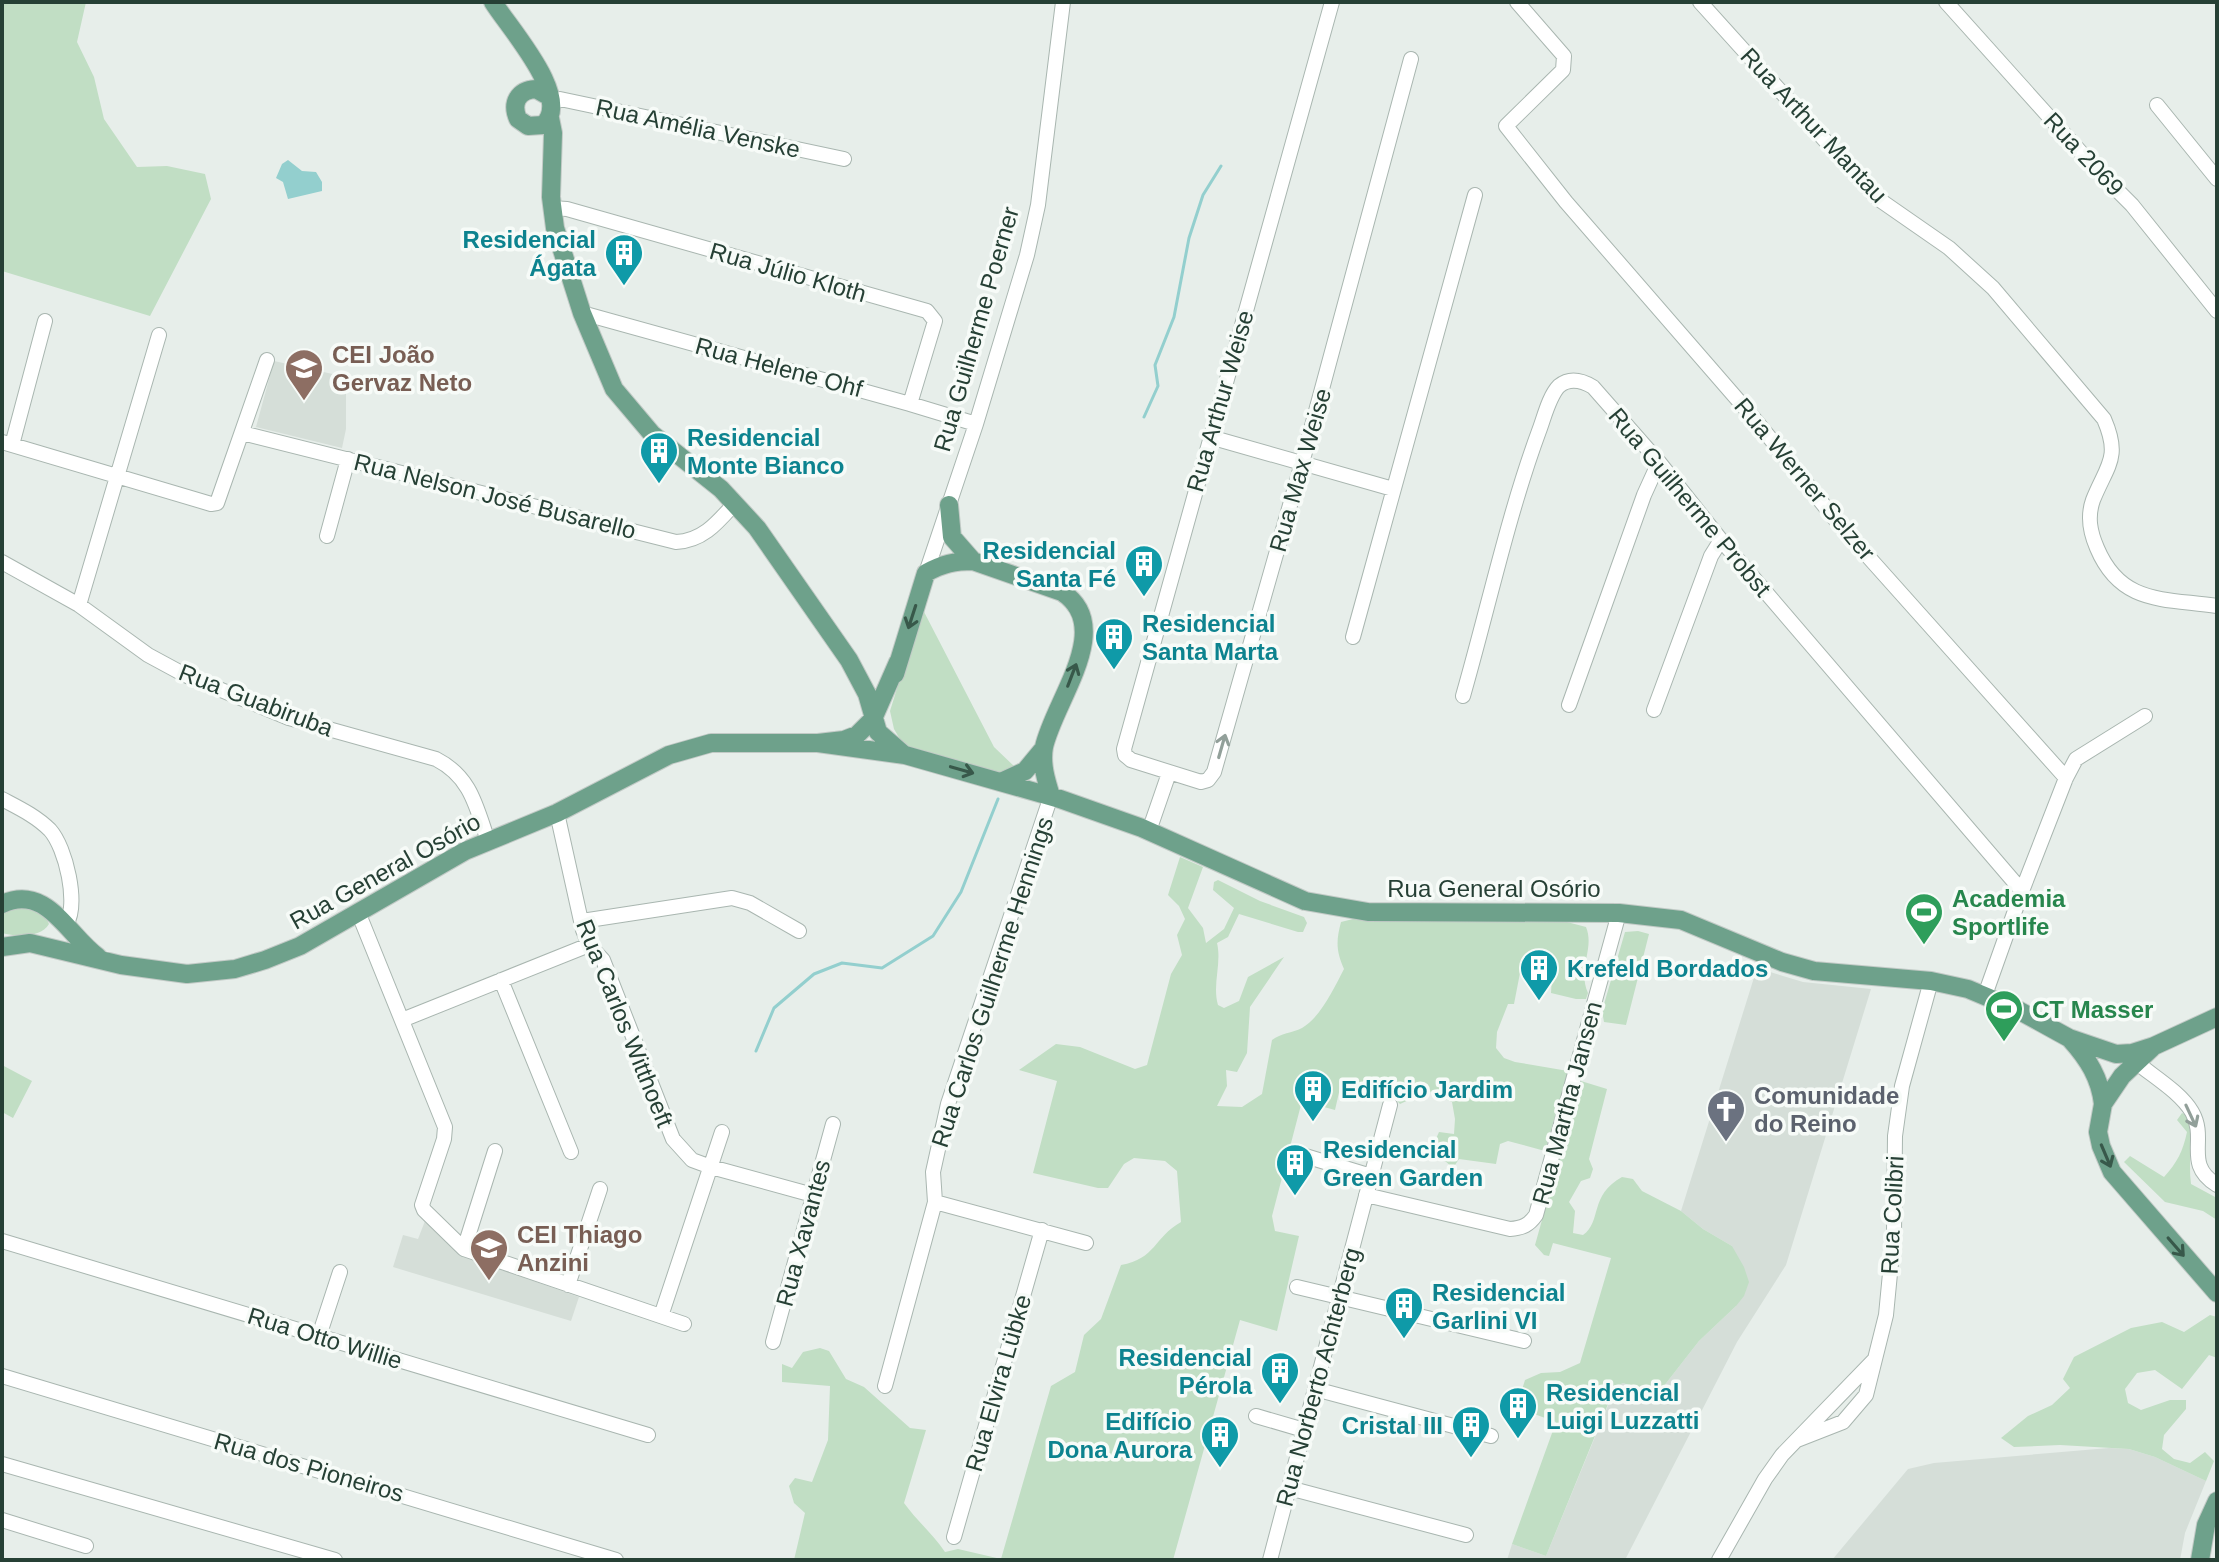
<svg xmlns="http://www.w3.org/2000/svg" width="2219" height="1562" font-family="Helvetica,sans-serif">
<style>
.built{fill:#d5ded8}
.green{fill:#c1dec4}
.water{fill:#93cfce}
.lines{fill:none;stroke-linecap:round;stroke-linejoin:round}
.stream{stroke:#93cfce;stroke-width:3}
.minor-casing{stroke:#a9b6b0;stroke-width:16}
.major-casing{stroke:#c2cac6;stroke-width:20}
.minor{stroke:#fff;stroke-width:14}
.major{stroke:#6ea18b;stroke-width:18}
.oneway{stroke:#38584a}
.oneway2{stroke:#92a09a}
.labels{text-anchor:middle;dominant-baseline:central;stroke-width:7;stroke-linejoin:round;paint-order:stroke}
.street-label{font-size:24px;fill:#264035;stroke:#f7fbf8}
.culture-label{font-size:24px;font-weight:bold;fill:#0d838f;stroke:#f7fbf8;text-anchor:start}
.education-label{font-size:24px;font-weight:bold;fill:#785e54;stroke:#f7fbf8;text-anchor:start}
.leisure-label{font-size:24px;font-weight:bold;fill:#27864d;stroke:#f7fbf8;text-anchor:start}
.worship-label{font-size:24px;font-weight:bold;fill:#5b616d;stroke:#f7fbf8;text-anchor:start}
</style>
<rect width="100%" height="100%" fill="#e7eeea"/>
<path class="built" d="M274,361L346,377V429L342,448L256,427Z
M1757,968L1803,982L1871,989L1786,1265L1737,1342L1625,1560H1507L1512,1544L1546,1556L1616,1386L1623,1383L1654,1394L1660,1391L1699,1341L1736,1306L1732,1246L1703,1229L1681,1211Z
M425,1221L462,1256L579,1297L571,1321L393,1267L403,1235L418,1239Z
M2109,1448L2129,1449L2155,1457L2206,1481L2185,1533L2180,1560H1832L1908,1469L1934,1463Z"/>
<path class="green" d="M2,2H86L77,42L94,77L104,119L137,167L167,166L205,174L211,199L150,316L2,271Z
M922,608L994,747L1016,768L1001,773L911,748L901,741L894,729L890,711Z
M1180,857L1203,867L1188,908L1203,928L1206,943L1224,929L1234,908L1213,890L1214,882L1218,880L1260,901L1304,917L1307,923L1303,932H1298L1239,914L1228,937L1217,943C1222,964 1212,984 1218,1005L1224,1008L1239,1001L1248,977L1284,957L1250,1007L1247,1053L1237,1072L1226,1070L1227,1086L1217,1106L1242,1107L1262,1094L1272,1040C1281,1033 1292,1033 1302,1028C1321,1017 1334,988 1344,969C1336,951 1336,941 1341,922L1361,917L1481,922L1519,919L1538,922H1567L1586,927C1595,949 1577,968 1588,993L1586,999H1576L1551,993L1552,976L1520,973L1514,1004H1508L1497,1032L1496,1048L1504,1058L1515,1062L1568,1071L1545,1151L1508,1141L1500,1144L1496,1164L1459,1159L1453,1168L1436,1153L1435,1141L1439,1132L1454,1134L1455,1119L1452,1102L1428,1091L1400,1104L1383,1086L1354,1084L1340,1088L1335,1110L1302,1101L1272,1216L1275,1231L1299,1236L1277,1331L1240,1320L1173,1560H794L805,1513L794,1503L789,1486L795,1478L812,1482L828,1440L830,1386L782,1382V1364L792,1368L803,1352L820,1348L829,1351L846,1379L864,1387L910,1428L926,1430L904,1503C917,1521 933,1534 945,1552L958,1549L1001,1559L1051,1386L1075,1372L1084,1335L1101,1319L1121,1265C1156,1259 1154,1237 1181,1222L1177,1171L1165,1161L1134,1158L1124,1164L1108,1188H1098L1033,1173L1057,1081L1019,1070L1056,1044L1080,1047L1135,1069L1147,1065L1171,974L1182,955L1177,935L1185,919L1179,906L1168,895Z
M20,907C33,909 44,910 49,924C41,938 16,937 2,933V912Z
M1638,931L1649,934L1626,1025L1604,1022L1602,1011L1625,932Z
M2,1065L32,1081L13,1118L2,1112Z
M1581,1081L1607,1089L1589,1159L1593,1169L1590,1178L1581,1181L1569,1202L1575,1211L1573,1233L1583,1235C1602,1222 1589,1195 1622,1177L1633,1179L1642,1191L1681,1211L1703,1229L1732,1246L1744,1267L1749,1282L1744,1296L1736,1306L1699,1341L1660,1391L1654,1394L1623,1383L1615,1387L1546,1556L1512,1544L1556,1422L1523,1410L1521,1393L1525,1380L1541,1373L1560,1372L1580,1363L1611,1258L1553,1243L1549,1256L1544,1255L1535,1245Z
M2182,1113L2190,1117C2193,1140 2188,1161 2191,1184L2217,1198V1220L2203,1211L2165,1202L2124,1162L2130,1156L2164,1177C2177,1163 2183,1151 2187,1132L2177,1120Z
M2210,1315L2217,1317V1358L2209,1355L2182,1389L2155,1370L2137,1373L2125,1389L2128,1403L2141,1410L2170,1400H2186V1409L2164,1435L2162,1449L2174,1459L2190,1463L2205,1452L2214,1461L2206,1481L2155,1457L2129,1449L2060,1445L2014,1447L2001,1438L2028,1416L2052,1405L2070,1388L2063,1379L2074,1357L2131,1328L2162,1322L2184,1332Z"/>
<path class="water" d="M288,160L302,171L316,172L322,182V191L288,199L283,182L276,178L282,164Z"/>
<g class="lines">
<path class="stream" d="M1144,417L1158,386L1155,365L1174,317L1189,238L1203,195L1221,166
M756,1051L774,1008L814,974L842,963L882,968L933,936L961,892L998,799"/>
<g class="minor-casing">
<path id="minor" d="M1332,2L1124,749L1125,755L1131,760L1201,782L1208,780L1214,772L1302,463L1411,59
M1517,2L1564,56L1563,70L1506,126L1566,202L1757,422L1839,524L2066,778
M1700,2L1877,198L1949,248L1993,288L2104,419C2121,458 2107,465 2093,500C2087,517 2090,532 2097,548C2121,605 2164,598 2217,606
M1946,2L2094,167L2132,205L2217,311
M552,102L560,99L844,159
M2157,105L2217,179
M552,208L567,209L927,311L935,321L910,404
M582,313L910,404L976,424
M242,433L676,542C703,541 718,522 735,503
M1210,437L1393,489
M2,442L211,504L217,503L267,360
M12,445L45,321
M327,536L348,459
M2,562L79,605L148,655L185,675L289,718L436,759C471,777 476,806 488,841
M926,573L976,424L1027,255L1038,205L1063,2
M79,605L159,335
M1353,637L1475,195
M1463,696C1488,609 1508,515 1539,431C1544,418 1549,396 1559,386C1570,377 1583,381 1593,387L1659,462L1721,540L2022,891
M1569,705L1644,495L1659,462
M1654,710L1711,556L1721,540
M2,799C19,808 36,816 50,830C66,848 79,904 66,925
M557,813L583,930L589,945L603,960L673,1139L692,1160L711,1167L813,1195
M1149,831L1169,773
M358,912L445,1127L444,1139L422,1205L424,1210L464,1249L684,1324
M582,921L732,898L750,903L799,931
M501,980L571,1152
M1985,995L2022,891L2066,778L2076,759L2145,716
M402,1020L589,945
M2136,1062C2154,1077 2180,1092 2192,1112C2208,1140 2183,1164 2217,1185
M1302,1155L1371,1176
M1366,1195L1510,1229C1523,1228 1529,1225 1536,1215L1619,913
M935,1202L1086,1243
M2,1241L648,1435
M464,1249L495,1151
M568,1285L600,1189
M1297,1287L1524,1341
M661,1316L722,1132
M319,1336L340,1272
M773,1342L833,1124
M2,1376L616,1560
M885,1386L935,1202L933,1172L948,1104L1051,796
M1315,1389L1491,1436
M1256,1416L1304,1430
M1797,1440L1843,1422L1866,1395L1886,1315L1894,1232L1895,1136L1902,1086L1931,981
M2,1464L335,1560
M1289,1488L1466,1535
M2,1520L86,1546
M954,1537L1042,1230
M1270,1560L1390,1105
M1719,1560L1765,1479L1782,1455L1873,1361"/>
</g>
<g class="major-casing">
<path id="major" d="M493,2C509,28 574,99 543,125L528,126L518,119C511,103 518,90 536,89L550,97
M550,118L553,133L551,197L555,228L582,313L614,389L652,434L721,489L757,528L849,660L867,694L878,732L902,753
M949,505L952,537L973,561
M895,674L926,573C942,564 955,561 973,561L1062,592C1116,627 1054,701 1044,747C1041,764 1046,780 1051,796
M818,743L905,755L1060,799L1142,828L1305,901L1368,912L1619,913L1681,920L1782,962L1814,971L1931,981L1968,989L2018,1010L2069,1038L2116,1054L2132,1053L2154,1046
M1001,782L1025,771L1044,748
M2,904C47,883 68,936 98,957
M2,947L30,943L121,965L187,974L235,969L265,960L300,946L465,851L557,813L669,755L711,743H818L844,740L857,735L873,719L898,662
M2217,1017L2154,1046L2122,1076L2103,1104L2098,1132L2101,1146L2112,1172L2217,1293
M2071,1040C2088,1059 2100,1078 2103,1104
M2200,1560L2206,1525L2217,1501"/>
</g>
<use href="#minor" class="minor"/>
<use href="#major" class="major"/>
</g>
<defs><path id="oneway-shaft" d="M-6 0H5M1.5-3L5.5 0L1.5 3" fill="none" stroke-width="1.6" stroke-linecap="round" stroke-linejoin="round" transform="scale(2)"/></defs>
<g class="oneway">
<use href="#oneway-shaft" transform="translate(912 617) rotate(108)"/>
<use href="#oneway-shaft" transform="translate(1072 675) rotate(-69)"/>
<use href="#oneway-shaft" transform="translate(962 770) rotate(16)"/>
<use href="#oneway-shaft" transform="translate(2106 1156) rotate(67)"/>
<use href="#oneway-shaft" transform="translate(2176 1247) rotate(49)"/>
</g>
<g class="oneway2">
<use href="#oneway-shaft" transform="translate(1222 746) rotate(-74)"/>
<use href="#oneway-shaft" transform="translate(2191 1116) rotate(65)"/>
</g>
<defs>
<g id="building-pin" transform="scale(2)"><path d="M0 17L-7.5 6A9.5 9.5 0 1 1 7.5 6Z" fill="#0f9aa8" stroke="#f7fbf8"/><path d="M-4-6H4V6H1V3H-1V6H-4ZM-2.5-4.3h1.7v1.8h-1.7ZM.8-4.3h1.7v1.8H.8ZM-2.5-1h1.7V.8h-1.7ZM.8-1h1.7V.8H.8Z" fill="#fff"/></g>
<g id="school-pin" transform="scale(2)"><path d="M0 17L-7.5 6A9.5 9.5 0 1 1 7.5 6Z" fill="#8d6e63" stroke="#f7fbf8"/><path d="M0-5L7-2L0 1L-7-2ZM-4 1L0 2.5L4 1V4Q0 6-4 4Z" fill="#fff"/></g>
<g id="stadium-pin" transform="scale(2)"><path d="M0 17L-7.5 6A9.5 9.5 0 1 1 7.5 6Z" fill="#2e9e5b" stroke="#f7fbf8"/><path d="M0-5a6.5 5 0 1 0 0 10a6.5 5 0 1 0 0-10ZM-3.5-1.8h7v3.6h-7Z" fill="#fff"/></g>
<g id="church-pin" transform="scale(2)"><path d="M0 17L-7.5 6A9.5 9.5 0 1 1 7.5 6Z" fill="#6b7280" stroke="#f7fbf8"/><path d="M-1.2-6h2.4v3.5h3.3v2.4h-3.3V6h-2.4V-.1h-3.3v-2.4h3.3Z" fill="#fff"/></g>
</defs>
<g fill-rule="evenodd">
<use href="#building-pin" x="624" y="253"/>
<use href="#school-pin" x="304" y="368"/>
<use href="#building-pin" x="659" y="451"/>
<use href="#building-pin" x="1144" y="564"/>
<use href="#building-pin" x="1114" y="637"/>
<use href="#stadium-pin" x="1924" y="912"/>
<use href="#building-pin" x="1539" y="968"/>
<use href="#stadium-pin" x="2004" y="1009"/>
<use href="#building-pin" x="1313" y="1089"/>
<use href="#church-pin" x="1726" y="1109"/>
<use href="#building-pin" x="1295" y="1163"/>
<use href="#school-pin" x="489" y="1248"/>
<use href="#building-pin" x="1404" y="1306"/>
<use href="#building-pin" x="1280" y="1371"/>
<use href="#building-pin" x="1518" y="1406"/>
<use href="#building-pin" x="1471" y="1425"/>
<use href="#building-pin" x="1220" y="1435"/>
</g>
<g class="labels">
<g class="street-label">
<text transform="translate(1814 125) rotate(47)">Rua Arthur Mantau</text>
<text transform="translate(698 128) rotate(12)">Rua Amélia Venske</text>
<text transform="translate(2084 154) rotate(47)">Rua 2069</text>
<text transform="translate(788 272) rotate(16)">Rua Júlio Kloth</text>
<text transform="translate(976 329) rotate(-74)">Rua Guilherme Poerner</text>
<text transform="translate(779 367) rotate(15)">Rua Helene Ohf</text>
<text transform="translate(1220 401) rotate(-74)">Rua Arthur Weise</text>
<text transform="translate(1300 470) rotate(-74)">Rua Max Weise</text>
<text transform="translate(1805 479) rotate(50)">Rua Werner Selzer</text>
<text transform="translate(495 496) rotate(14)">Rua Nelson José Busarello</text>
<text transform="translate(1690 502) rotate(50)">Rua Guilherme Probst</text>
<text transform="translate(256 700) rotate(21)">Rua Guabiruba</text>
<text transform="translate(385 871) rotate(-29)">Rua General Osório</text>
<text x="1494" y="888">Rua General Osório</text>
<text transform="translate(992 982) rotate(-72)">Rua Carlos Guilherme Hennings</text>
<text transform="translate(625 1023) rotate(68)">Rua Carlos Witthoeft</text>
<text transform="translate(1567 1103) rotate(-75)">Rua Martha Jansen</text>
<text transform="translate(1892 1215) rotate(-87)">Rua Colibri</text>
<text transform="translate(803 1233) rotate(-75)">Rua Xavantes</text>
<text transform="translate(325 1338) rotate(17)">Rua Otto Willie</text>
<text transform="translate(1318 1377) rotate(-75)">Rua Norberto Achterberg</text>
<text transform="translate(998 1383) rotate(-74)">Rua Elvira Lübke</text>
<text transform="translate(309 1467) rotate(16)">Rua dos Pioneiros</text>
</g>
<g class="culture-label">
<text x="596" y="239" text-anchor="end">Residencial<tspan x="596" dy="28">Ágata</tspan></text>
<text x="687" y="437">Residencial<tspan x="687" dy="28">Monte Bianco</tspan></text>
<text x="1116" y="550" text-anchor="end">Residencial<tspan x="1116" dy="28">Santa Fé</tspan></text>
<text x="1142" y="623">Residencial<tspan x="1142" dy="28">Santa Marta</tspan></text>
<text x="1567" y="968">Krefeld Bordados</text>
<text x="1341" y="1089">Edifício Jardim</text>
<text x="1323" y="1149">Residencial<tspan x="1323" dy="28">Green Garden</tspan></text>
<text x="1432" y="1292">Residencial<tspan x="1432" dy="28">Garlini VI</tspan></text>
<text x="1252" y="1357" text-anchor="end">Residencial<tspan x="1252" dy="28">Pérola</tspan></text>
<text x="1546" y="1392">Residencial<tspan x="1546" dy="28">Luigi Luzzatti</tspan></text>
<text x="1192" y="1421" text-anchor="end">Edifício<tspan x="1192" dy="28">Dona Aurora</tspan></text>
<text x="1443" y="1425" text-anchor="end">Cristal III</text>
</g>
<g class="education-label">
<text x="332" y="354">CEI João<tspan x="332" dy="28">Gervaz Neto</tspan></text>
<text x="517" y="1234">CEI Thiago<tspan x="517" dy="28">Anzini</tspan></text>
</g>
<g class="leisure-label">
<text x="1952" y="898">Academia<tspan x="1952" dy="28">Sportlife</tspan></text>
<text x="2032" y="1009">CT Masser</text>
</g>
<g class="worship-label">
<text x="1754" y="1095">Comunidade<tspan x="1754" dy="28">do Reino</tspan></text>
</g>
</g>
<rect width="2219" height="1562" fill="none" stroke="#264035" stroke-width="8"/>
</svg>
